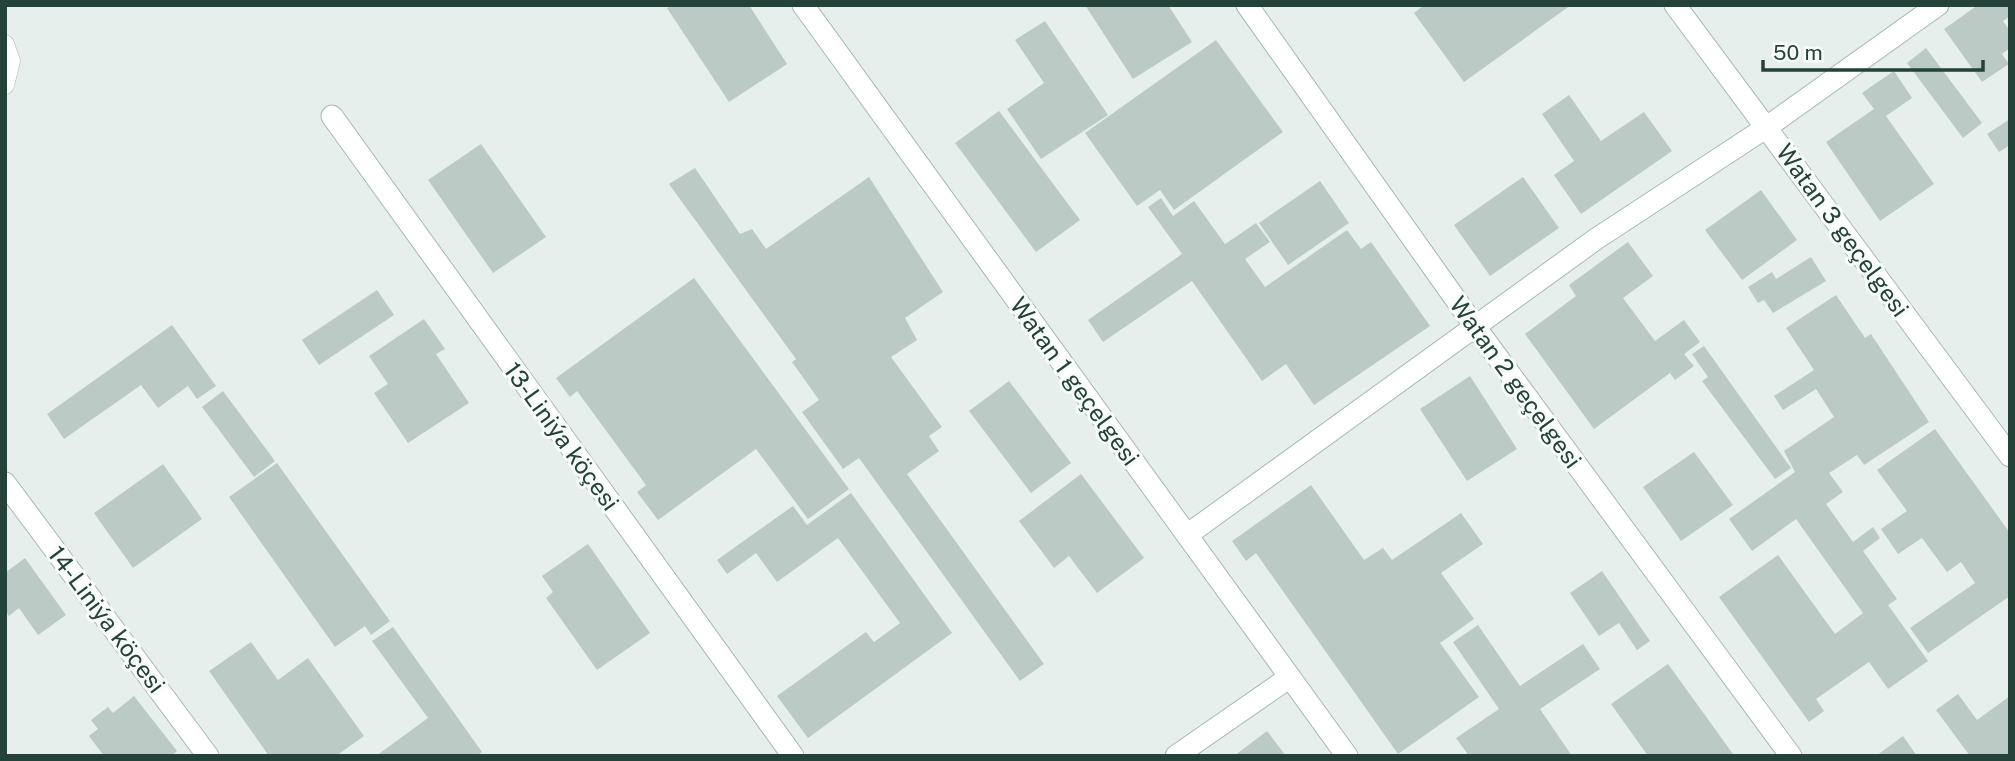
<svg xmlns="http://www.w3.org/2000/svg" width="2015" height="761" font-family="'Public Sans',sans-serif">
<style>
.building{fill:#bbcac4}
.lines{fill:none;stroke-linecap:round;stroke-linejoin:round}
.lane-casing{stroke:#a8b8b2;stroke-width:19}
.street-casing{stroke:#a8b8b2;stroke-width:23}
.lane{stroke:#fff;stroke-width:18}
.street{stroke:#fff;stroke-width:21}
.labels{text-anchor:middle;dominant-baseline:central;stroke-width:6;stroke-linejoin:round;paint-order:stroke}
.street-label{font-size:24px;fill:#24423a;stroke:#f7fbf9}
</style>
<rect width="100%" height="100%" fill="#e6efeb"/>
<path class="building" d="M671,5H749L787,64L729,102L667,8Z
M1085,5H1168L1192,42L1133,79Z
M1424,5H1571L1464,82L1414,13Z
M1978,5H2010V16L2003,21L2010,31V48L2002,54L2009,64L1982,82L1944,29Z
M1045,21L1108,115L1041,159L1007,109L1044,83L1015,40Z
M1216,40L1283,132L1174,210L1160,190L1137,206L1085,133Z
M1926,48L1982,123L1963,138L1907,63Z
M1894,71L1912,98L1886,116L1934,184L1880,221L1826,142L1874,109L1862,93Z
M1569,95L1601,141L1644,112L1672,151L1581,214L1554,175L1574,161L1542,114Z
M999,111L1080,220L1036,252L955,143Z
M2010,119V145L1999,152L1987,134Z
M481,144L546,237L493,273L428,180Z
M695,168L740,234L752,229L766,249L869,177L943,292L905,318L917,340L891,357L942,427L929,436L939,451L907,474L1044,664L1020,681L859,458L843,469L802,412L819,400L792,362L796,359L669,184Z
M1523,177L1559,228L1490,276L1454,225Z
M1320,181L1349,223L1288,265L1259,223Z
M1761,190L1797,240L1742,280L1705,230Z
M1161,198L1173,216L1194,201L1225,244L1256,223L1270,242L1245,259L1265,287L1347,230L1361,249L1371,242L1430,326L1314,405L1286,364L1262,381L1192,281L1103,342L1088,320L1182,254L1148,207Z
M1628,242L1653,276L1623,298L1655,341L1684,320L1700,342L1684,354L1694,366L1675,380L1670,373L1594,429L1525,334L1576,296L1569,285Z
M1811,257L1826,281L1773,313L1764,300L1758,303L1748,287L1772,272L1776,279Z
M694,278L849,489L808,519L756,449L658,520L637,492L646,485L577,391L570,397L556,378Z
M377,290L394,315L319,365L302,340Z
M1836,295L1865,338L1871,334L1929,422L1864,465L1857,455L1829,473L1843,492L1826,504L1853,542L1873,527L1880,538L1863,551L1897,599L1888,605L1928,661L1888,689L1869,662L1816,699L1824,711L1809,722L1719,597L1778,555L1835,634L1863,613L1796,519L1752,551L1729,519L1795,472L1784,451L1834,417L1816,389L1783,410L1774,396L1814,370L1786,328Z
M424,319L445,349L436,354L469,403L408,443L374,393L388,384L369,356Z
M172,325L216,386L197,399L188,386L158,408L141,385L64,439L47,414Z
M1704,346L1791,468L1775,479L1702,381L1708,377L1692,354Z
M1470,376L1517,449L1467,481L1420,409Z
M1009,381L1071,463L1031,493L969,411Z
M223,391L275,461L254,477L202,407Z
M1935,429L2010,533V596L1928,653L1910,628L1975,583L1961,562L1947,572L1922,538L1898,554L1881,529L1907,511L1877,470Z
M1694,452L1733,505L1681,541L1643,487Z
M277,463L390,621L371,635L365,626L335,647L229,497Z
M163,464L202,519L133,568L94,513Z
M1081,474L1144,558L1097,593L1069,556L1054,568L1019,521Z
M1311,485L1364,560L1383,548L1392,560L1461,513L1483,544L1441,573L1474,619L1440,643L1479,697L1398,754L1256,553L1246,561L1232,541Z
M851,493L952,633L808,738L777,696L866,632L874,642L900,623L838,538L777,582L756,553L727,574L717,560L793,506L807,525Z
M588,544L650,633L597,670L546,598L553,592L542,576Z
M25,558L66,615L38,635L19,608L9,616L5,610V573Z
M1602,571L1650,641L1637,650L1619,623L1599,636L1570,593Z
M1478,625L1520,686L1583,644L1600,669L1540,709L1572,756H1469L1456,738L1499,709L1453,642Z
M393,627L482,752L476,756H376L428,718L372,641Z
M251,642L278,680L308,658L364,736L336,756H269L209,671Z
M1668,664L1733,754L1731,756H1648L1611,704Z
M1958,694L1977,720L2010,696V756H1970L1936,710Z
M134,696L177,751L171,756H104L89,736L98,729L91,720L108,707L113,713Z
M1267,731L1286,756H1234Z
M1903,736L1917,756H1876Z"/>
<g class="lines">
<g class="lane-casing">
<path id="lane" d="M5,44L11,61L5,85"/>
</g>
<g class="street-casing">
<path id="street" d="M803,5L1347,756
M1247,5L1476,328L1791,756
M1675,5L2010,456
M332,116L793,756
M5,483L208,756
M1187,535L1596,239L1767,127L1938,5
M1176,756L1290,677"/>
</g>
<use href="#lane" class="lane"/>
<use href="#street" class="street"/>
</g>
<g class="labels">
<g class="street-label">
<text transform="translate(1843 230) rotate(54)">Watan 3 geçelgesi</text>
<text transform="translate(1075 381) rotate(54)">Watan 1 geçelgesi</text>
<text transform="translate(1516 382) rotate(54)">Watan 2 geçelgesi</text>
<text transform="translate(562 436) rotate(54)">13-Liniýa köçesi</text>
<text transform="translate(107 619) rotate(53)">14-Liniýa köçesi</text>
</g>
</g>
<rect width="2015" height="761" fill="none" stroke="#24423a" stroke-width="14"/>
<path d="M1763 60v10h220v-10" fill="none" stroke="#24423a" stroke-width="3.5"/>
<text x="1773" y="60" font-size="21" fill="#24423a" stroke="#f7fbf9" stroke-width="5" paint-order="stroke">50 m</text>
</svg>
